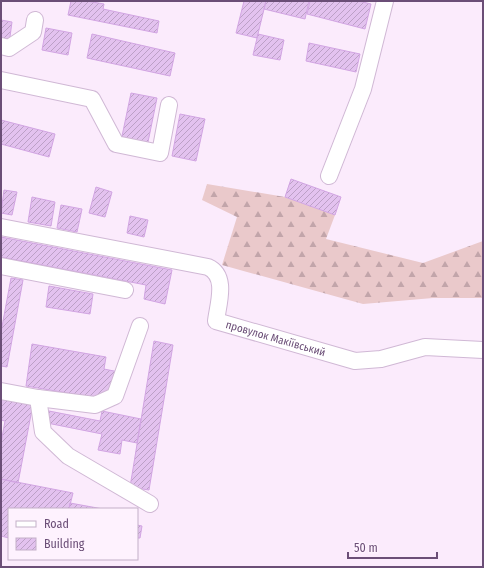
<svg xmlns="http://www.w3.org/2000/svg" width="484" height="568" font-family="'Fira Sans Condensed',sans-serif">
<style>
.forest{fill:url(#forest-firs)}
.building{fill:url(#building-hatch);stroke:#d2a5e3}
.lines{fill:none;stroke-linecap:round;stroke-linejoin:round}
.minor-casing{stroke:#d0b8d5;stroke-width:18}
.minor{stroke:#fff;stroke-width:16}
.labels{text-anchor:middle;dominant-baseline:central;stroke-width:3;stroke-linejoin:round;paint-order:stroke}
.street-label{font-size:11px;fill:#6b4e77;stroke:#fef2fe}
</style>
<defs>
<pattern id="forest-firs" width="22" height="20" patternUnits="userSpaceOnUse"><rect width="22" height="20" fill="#eac9cb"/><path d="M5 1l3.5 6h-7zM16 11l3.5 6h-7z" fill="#c2a5aa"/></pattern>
<pattern id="building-hatch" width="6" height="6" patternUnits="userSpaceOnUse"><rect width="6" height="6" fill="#e3c2ef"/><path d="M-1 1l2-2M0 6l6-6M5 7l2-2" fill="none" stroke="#bca0c6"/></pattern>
</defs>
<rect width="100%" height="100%" fill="#fbebfc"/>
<path class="forest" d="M207,184L285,197L335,215L326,239L423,263L483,241V298H433L363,304L222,265L237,217L202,200Z"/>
<path class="building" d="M71,1H87L104,4L103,9L159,21L157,33L68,15Z
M244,1H266L257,38L236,33Z
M266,1H309L305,19L264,9Z
M310,1H359L371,4L365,29L307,14Z
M1,20L12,22L9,44L1,43Z
M46,28L72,33L68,55L42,50Z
M92,34L175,53L170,76L87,58Z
M258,34L284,40L280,60L253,55Z
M309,43L360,54L356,72L306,61Z
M131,93L157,98L147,147L121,141Z
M180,114L205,119L196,161L172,156Z
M1,120L55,134L49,157L1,144Z
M291,179L341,197L335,215L285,197Z
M96,187L112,192L105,217L89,213Z
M4,190L17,192L12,215L1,213Z
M32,197L55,202L51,226L28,222Z
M61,205L82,209L77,232L57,228Z
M130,216L148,220L144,237L127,233Z
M1,237L172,270L165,304L144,299L146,285L1,257Z
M11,278L23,280L7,367L1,366V332Z
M49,286L93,294L90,314L46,307Z
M154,341L173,345L149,490L130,487Z
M32,344L106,357L104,369L119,372L108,394L103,399L26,386Z
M1,398L33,404L18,483L1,479V443L5,421L1,420Z
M49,411L100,421L102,411L141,419L137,443L122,440L120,454L98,450L102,434L47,423Z
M1,479L73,493L69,509H9V538L1,536Z
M70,503L103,509H69Z
M137,525L142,526L140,538H137Z"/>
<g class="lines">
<g class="minor-casing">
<g id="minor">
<path d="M1,46L9,48L33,32L35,20"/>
<path d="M1,80L92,99L116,144L160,153L169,105"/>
<path d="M329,176L363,89L385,1"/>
<path id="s1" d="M1,227L208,267C228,276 218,304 216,321L355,361L381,359L425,347L483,350"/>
<path d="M1,266L125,290"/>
<path d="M1,391L38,398L95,405L115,396L140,326"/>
<path d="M38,398L43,432L68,456L150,504"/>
</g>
</g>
<use href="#minor" class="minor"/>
</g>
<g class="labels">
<g class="street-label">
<text stroke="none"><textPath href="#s1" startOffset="332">провулок Макіївський</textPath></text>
</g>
</g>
<rect width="484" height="568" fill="none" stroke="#6b4e77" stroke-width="4"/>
<rect x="8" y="508" width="130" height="52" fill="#fef2fe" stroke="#c3b0c8"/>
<rect x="16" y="521" width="20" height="6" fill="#ffffff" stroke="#c3b0c8"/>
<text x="44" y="528" font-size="12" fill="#6b4e77">Road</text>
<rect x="16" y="538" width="20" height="12" fill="url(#building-hatch)" stroke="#c3b0c8"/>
<text x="44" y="548" font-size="12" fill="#6b4e77">Building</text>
<path d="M348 552v6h89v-6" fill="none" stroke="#6b4e77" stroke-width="2"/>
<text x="354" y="552" font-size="12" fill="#6b4e77" stroke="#fef2fe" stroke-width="3" paint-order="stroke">50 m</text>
</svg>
